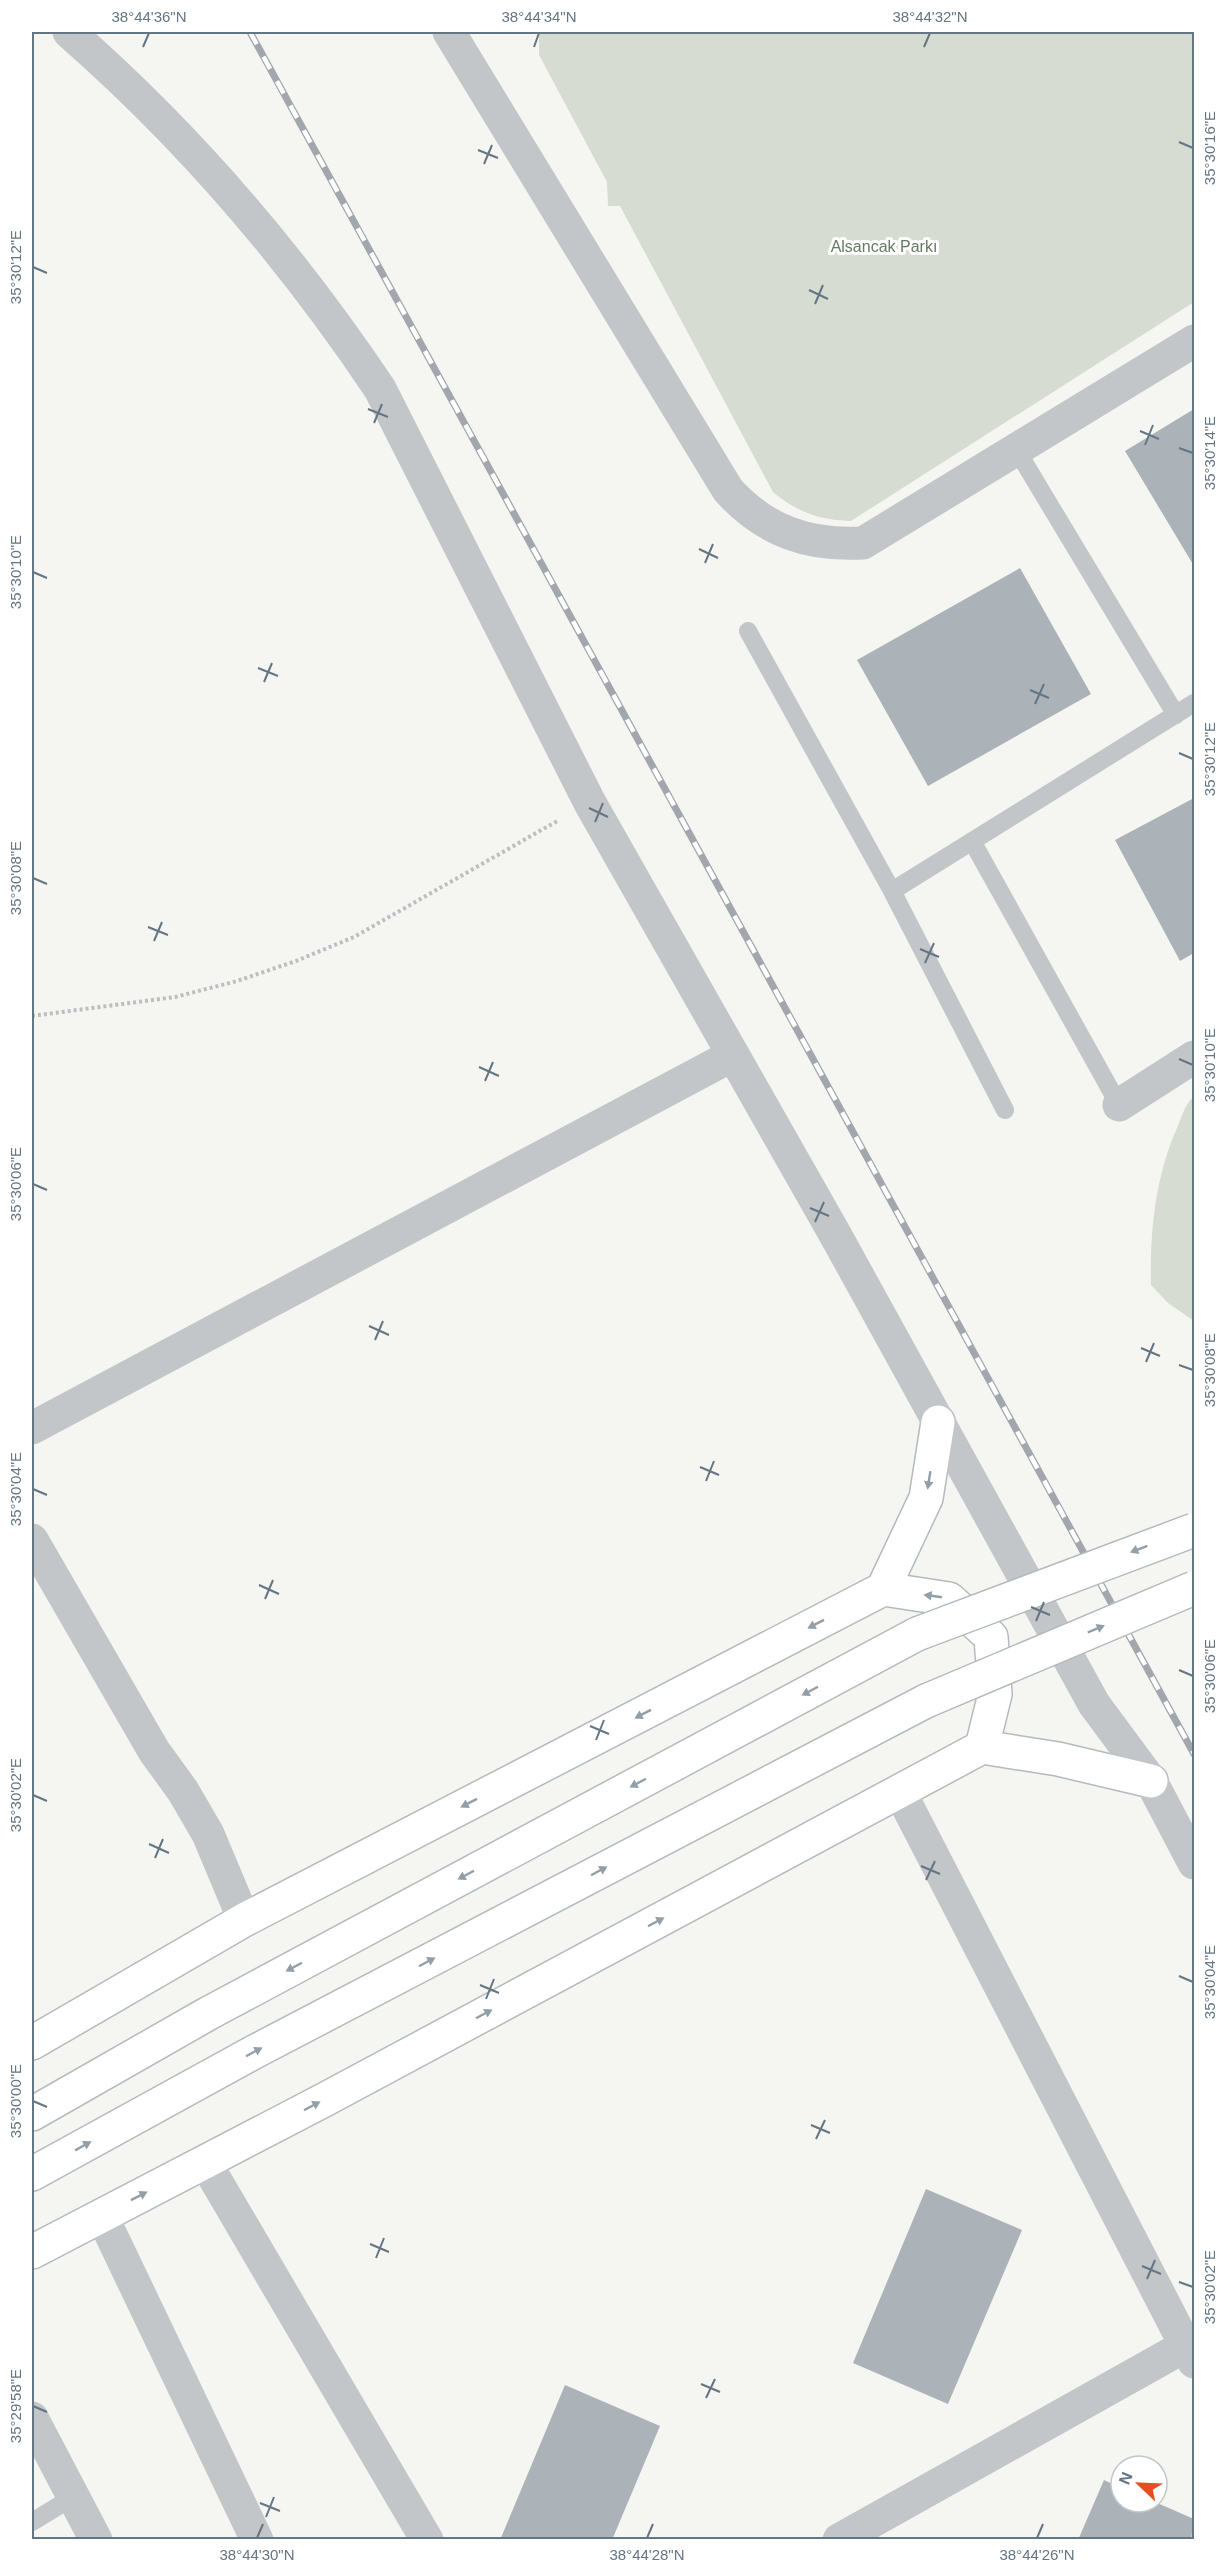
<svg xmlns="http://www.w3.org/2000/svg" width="1226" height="2571" font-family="Helvetica,sans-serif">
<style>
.green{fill:#d6dcd2}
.building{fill:#abb3b8}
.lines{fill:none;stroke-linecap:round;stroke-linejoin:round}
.secondary-casing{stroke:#b4babe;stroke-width:36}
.path{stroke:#bcbec0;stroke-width:4;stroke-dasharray:3 3;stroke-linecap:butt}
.lane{stroke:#c2c6c9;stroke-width:18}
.street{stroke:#c2c6c9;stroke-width:33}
.secondary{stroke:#fff;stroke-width:33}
.rail-casing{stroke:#a1a7ad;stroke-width:7}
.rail{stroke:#fff;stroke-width:4.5;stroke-dasharray:14;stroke-linecap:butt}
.secondary-bridge-casing{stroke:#b4babe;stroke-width:36;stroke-linecap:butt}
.secondary-bridge{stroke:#fff;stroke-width:33}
.oneway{fill:#929ea8}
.ticks{fill:none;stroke:#647583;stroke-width:2}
.labels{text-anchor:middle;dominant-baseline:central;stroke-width:6;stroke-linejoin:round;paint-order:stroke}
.park-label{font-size:16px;fill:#677a63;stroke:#fff}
.neatline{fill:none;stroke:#647583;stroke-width:2}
.ticks-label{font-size:15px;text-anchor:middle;fill:#647583}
</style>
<rect width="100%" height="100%" fill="#f5f5f1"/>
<path class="green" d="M539,32H1194V302L851,521C819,520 797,512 773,492L620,206H608L607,182L539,55Z
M1194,1096V1321L1168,1303L1151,1285C1150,1231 1155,1178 1177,1128C1182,1116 1185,1104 1194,1096Z"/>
<path class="building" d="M1194,409V566L1125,451Z
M1020,568L1091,694L928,786L857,660Z
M1194,798V953L1180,961L1115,840Z
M926,2189L1022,2230L948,2404L853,2363Z
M565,2385L660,2426L612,2540H500Z
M1104,2480L1121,2488V2502H1155L1194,2519L1191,2540H1078Z"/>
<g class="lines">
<g class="secondary-casing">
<path id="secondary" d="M883,1589L949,1599L991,1637L995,1694L982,1747
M32,2043L244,1920L883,1589L926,1498L938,1422
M32,2114L209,2013L917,1634
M32,2174L256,2051L926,1701
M32,2252L324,2100L982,1747L1058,1759L1151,1781"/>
</g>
<path class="path" d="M32,1016L175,997L237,981L296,961L354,937L559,820"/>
<path class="lane" d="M1016,449L1176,715
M748,631L892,891L1005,1110
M972,841L1119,1105
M892,891L1194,703
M32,2522L73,2497"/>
<path class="street" d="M69,32C189,137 291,256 380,389L590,803L836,1236L1094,1704L1151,1781L1194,1863
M449,32L728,490C765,531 808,546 863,543L1194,341
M1119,1105L1194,1057
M32,1428L733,1055
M32,1540L154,1751L183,1791L208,1834L244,1920
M900,1792L1194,2362
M205,2162L427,2540
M102,2216L257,2540
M32,2418L96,2540
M839,2540L1194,2341"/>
<use href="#secondary" class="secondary"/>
<g class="rail-casing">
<path id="rail" d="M250,32L1194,1754"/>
</g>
<use href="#rail" class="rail"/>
<g class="secondary-bridge-casing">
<path id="secondary-bridge" d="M917,1634L1194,1530
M926,1701L1194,1588"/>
</g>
<use href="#secondary-bridge" class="secondary-bridge"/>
</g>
<defs><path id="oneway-solid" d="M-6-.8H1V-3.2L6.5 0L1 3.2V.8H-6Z" transform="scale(1.5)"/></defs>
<g class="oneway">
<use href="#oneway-solid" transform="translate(929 1480) rotate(99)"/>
<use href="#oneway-solid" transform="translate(1139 1549) rotate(159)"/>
<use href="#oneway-solid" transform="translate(933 1596) rotate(-172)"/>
<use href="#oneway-solid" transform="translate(816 1624) rotate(153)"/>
<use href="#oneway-solid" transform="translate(1096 1629) rotate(-23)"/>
<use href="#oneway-solid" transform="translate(810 1691) rotate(152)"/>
<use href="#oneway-solid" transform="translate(643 1714) rotate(153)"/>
<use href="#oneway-solid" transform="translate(638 1783) rotate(152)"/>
<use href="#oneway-solid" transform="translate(469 1803) rotate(153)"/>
<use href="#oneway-solid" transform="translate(599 1871) rotate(-28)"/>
<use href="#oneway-solid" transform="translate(466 1875) rotate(152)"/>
<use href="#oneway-solid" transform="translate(656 1922) rotate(-28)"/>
<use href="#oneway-solid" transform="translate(427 1962) rotate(-28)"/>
<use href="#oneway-solid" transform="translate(294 1967) rotate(152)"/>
<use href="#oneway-solid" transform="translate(484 2014) rotate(-28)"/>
<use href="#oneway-solid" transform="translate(254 2052) rotate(-28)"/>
<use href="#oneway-solid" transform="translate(312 2106) rotate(-28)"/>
<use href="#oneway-solid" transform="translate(83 2146) rotate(-29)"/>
<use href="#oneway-solid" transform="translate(139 2196) rotate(-27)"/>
</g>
<path class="ticks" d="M143,47L149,33M534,47L539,33M924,47L930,33M1179,142L1193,148M478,150L498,158M484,164L492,145M33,267L47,273M809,290L828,299M815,304L823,285M368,409L388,417M374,423L382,404M1140,431L1159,439M1145,445L1153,425M1179,448L1193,453M699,549L718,558M705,563L713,544M33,572L47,578M258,668L278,676M264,682L272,663M1030,690L1049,698M1035,704L1044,684M1179,753L1193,759M589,808L608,817M595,822L603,803M33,878L47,884M148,927L168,935M154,941L162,922M920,949L939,957M925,963L934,943M1179,1059L1193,1065M479,1067L499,1076M485,1081L493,1062M33,1184L47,1190M810,1208L829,1216M815,1222L824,1202M369,1326L389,1335M375,1340L383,1321M1141,1348L1160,1356M1146,1362L1154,1343M1179,1365L1193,1370M700,1467L719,1475M706,1481L714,1461M33,1489L47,1495M259,1585L279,1594M265,1599L273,1580M1031,1607L1050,1615M1036,1621L1044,1602M1179,1670L1193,1676M590,1726L609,1734M596,1740L604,1720M33,1795L47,1801M149,1844L169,1853M155,1858L163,1839M921,1866L940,1874M926,1880L935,1861M1179,1976L1193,1982M480,1985L499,1993M486,1999L494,1979M33,2101L47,2107M811,2125L830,2133M816,2139L825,2120M370,2244L389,2252M376,2258L384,2238M1142,2266L1161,2274M1147,2279L1155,2260M1179,2282L1193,2287M701,2384L720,2392M706,2398L715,2379M33,2406L47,2412M260,2503L280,2511M266,2517L274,2497M257,2538L263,2524M647,2538L653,2524M1037,2538L1043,2524"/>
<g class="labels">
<g class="park-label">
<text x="884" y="246">Alsancak Parkı</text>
</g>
</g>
<rect width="1226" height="2571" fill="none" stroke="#ffffff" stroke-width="66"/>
<g transform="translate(1139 2484) rotate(293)"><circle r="28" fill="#ffffff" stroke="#c1c8cd" stroke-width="1.5"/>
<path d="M0-4.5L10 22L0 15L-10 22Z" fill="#e45022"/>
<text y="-9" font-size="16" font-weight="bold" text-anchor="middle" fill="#647583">N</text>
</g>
<rect x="33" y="33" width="1160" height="2505" class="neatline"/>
<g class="ticks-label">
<text x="149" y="22">38°44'36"N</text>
<text x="539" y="22">38°44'34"N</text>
<text x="930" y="22">38°44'32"N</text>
<text transform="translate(1210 148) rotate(-90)" y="5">35°30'16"E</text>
<text transform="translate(16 267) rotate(-90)" y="5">35°30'12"E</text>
<text transform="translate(1210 453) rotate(-90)" y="5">35°30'14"E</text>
<text transform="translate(16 572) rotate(-90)" y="5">35°30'10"E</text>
<text transform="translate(1210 759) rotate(-90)" y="5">35°30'12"E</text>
<text transform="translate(16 878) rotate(-90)" y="5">35°30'08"E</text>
<text transform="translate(1210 1065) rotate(-90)" y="5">35°30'10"E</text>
<text transform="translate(16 1184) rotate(-90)" y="5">35°30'06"E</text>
<text transform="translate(1210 1370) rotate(-90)" y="5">35°30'08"E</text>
<text transform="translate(16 1489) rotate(-90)" y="5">35°30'04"E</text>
<text transform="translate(1210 1676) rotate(-90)" y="5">35°30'06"E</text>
<text transform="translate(16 1795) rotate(-90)" y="5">35°30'02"E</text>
<text transform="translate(1210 1982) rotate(-90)" y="5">35°30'04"E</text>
<text transform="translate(16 2101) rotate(-90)" y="5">35°30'00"E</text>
<text transform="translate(1210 2287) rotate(-90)" y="5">35°30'02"E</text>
<text transform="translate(16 2406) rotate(-90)" y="5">35°29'58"E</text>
<text x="257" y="2560">38°44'30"N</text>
<text x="647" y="2560">38°44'28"N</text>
<text x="1037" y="2560">38°44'26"N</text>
</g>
</svg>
